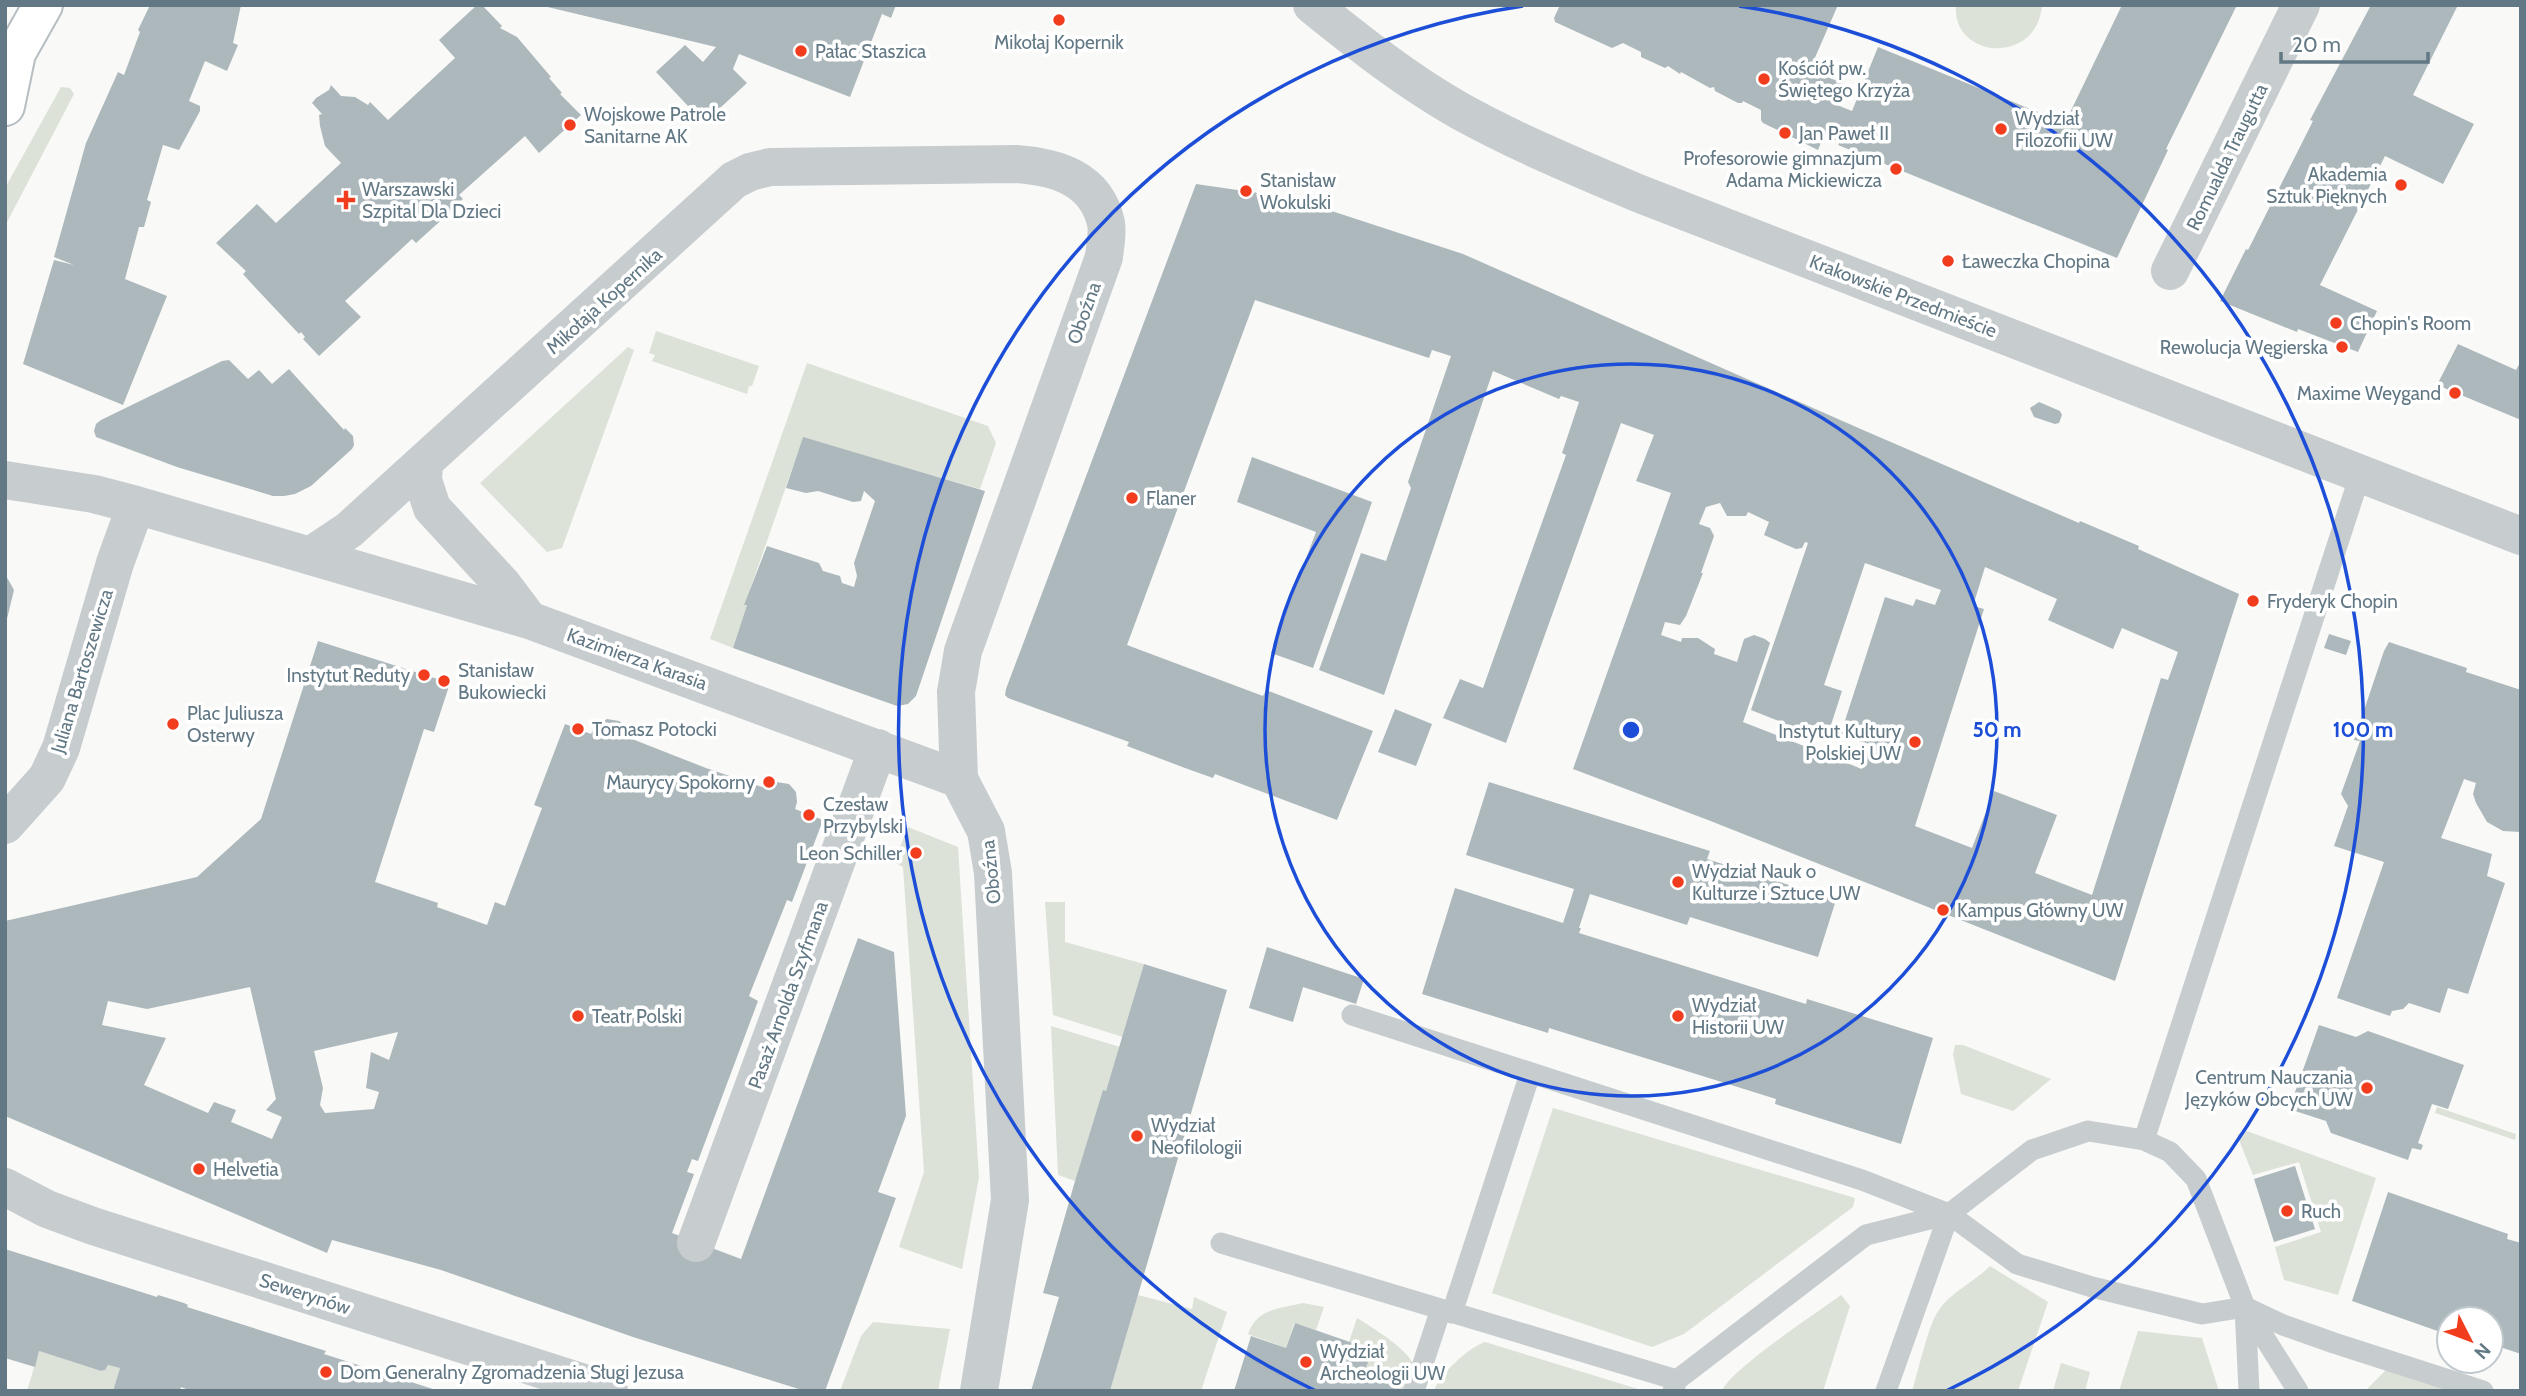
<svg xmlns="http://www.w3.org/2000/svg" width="2526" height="1396" font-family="Cabin,sans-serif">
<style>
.green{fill:#dce2d7}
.building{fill:#adb8bc;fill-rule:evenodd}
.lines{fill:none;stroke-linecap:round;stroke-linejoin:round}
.secondary-casing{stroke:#b6bec2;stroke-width:42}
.lane{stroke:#c7cccf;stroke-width:21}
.street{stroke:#c7cccf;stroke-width:38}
.secondary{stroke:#fff;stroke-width:38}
.ring{fill:none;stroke:#1d4ed8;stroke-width:3.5}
.poi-dot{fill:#f23c1e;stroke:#fff;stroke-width:2.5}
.labels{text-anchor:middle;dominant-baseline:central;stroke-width:7;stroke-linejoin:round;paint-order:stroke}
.poi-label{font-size:19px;fill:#627884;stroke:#fff;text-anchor:start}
.street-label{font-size:19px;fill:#627884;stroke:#fff}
.centre{fill:#1d4ed8;stroke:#fff;stroke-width:3.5}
.ring-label{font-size:21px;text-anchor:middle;font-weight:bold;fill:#1d4ed8;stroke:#fff;stroke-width:7;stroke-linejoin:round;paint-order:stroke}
</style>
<rect width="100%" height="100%" fill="#f9f9f7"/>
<path class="green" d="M1956,5H2042C2037,67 1951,58 1956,5Z
M61,87L70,88L74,94L5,226V188Z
M656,331L759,366L752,386H749L747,394L652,361L655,355L649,353Z
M628,347L634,350L562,548L547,552L480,483Z
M807,363L988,426L996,443L980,489L803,438L745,604L747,605L733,648L710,639Z
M908,827L958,847L979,1177L962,1269L899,1247L924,1172L903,867L894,862Z
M1045,902H1065V942L1144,964L1123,1037L1053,1015Z
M1051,1026L1120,1047L1106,1091H1103L1075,1181L1058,1175Z
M1955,1045H1963L2051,1079L2013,1111L1961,1094L1953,1054Z
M2437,1107L2516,1134L2515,1140L2435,1113Z
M1553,1108L1855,1198L1853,1207L1684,1334L1652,1347L1492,1293Z
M2244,1130L2376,1178L2338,1295L2284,1280L2275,1247L2321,1232L2299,1162L2253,1175L2237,1135Z
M1990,1266L2048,1302L2018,1391H1912C1918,1372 1928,1327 1937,1313C1949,1293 1973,1283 1990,1266Z
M1138,1295L1192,1309L1194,1297L1227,1312L1201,1391H1110Z
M1841,1295L1850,1306L1823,1391H1722C1732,1368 1817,1313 1841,1295Z
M1303,1303L1324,1307L1316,1330L1294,1323L1286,1348L1248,1334C1257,1308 1279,1309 1303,1303Z
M1357,1318C1370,1326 1415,1353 1414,1369C1414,1376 1409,1384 1407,1391L1363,1375L1373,1350L1349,1342Z
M873,1322L950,1329L938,1391H840L861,1336Z
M2138,1331L2202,1338L2219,1391H2119Z
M1485,1342L1638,1389L1639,1391H1434C1439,1375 1469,1347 1485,1342Z
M39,1351L101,1371L105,1370L108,1365L120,1368L113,1391H27Z
M2061,1363L2090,1372L2085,1391H2053Z
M2389,1367L2459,1391H2365Z"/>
<path class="building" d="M150,5H241L233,43L238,45L227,71L205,61L189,101L200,106V111L179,150L163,145L147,200L151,202L144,227H139L125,279L167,296L123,405L23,364L54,260L74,265L54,257L86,143L118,72L124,75L140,32L138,30Z
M477,5H482L502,26L500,28L517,37L551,77L549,78L562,93L560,94L581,115L539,153L525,136L459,195L463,199L449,212L452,214L448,217L447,215L416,243L412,239L345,301L361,317L319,356L303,339L305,337L301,332L299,334L251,283L243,274L246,271L216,243L257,204L276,223L341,163L325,146L320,126L319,115L322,114L312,103L316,98L329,90L331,85L341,96L355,97L368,105L370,102L388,120L455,58L439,40Z
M539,5H896L891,18L882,14L850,97L739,54L733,69L747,83L704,123L656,72L685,45L703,62L716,47Z
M1560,5H1838L1810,69L1846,85L1840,101L1837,100L1835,104L1837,105L1852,111L1878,47L2065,123L2122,5H2237L2166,149L2168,150L2117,258L1838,145L1840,142L1824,135L1818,150L1763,123L1761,120V110L1743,101L1742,103H1738L1715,91L1714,87L1710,88L1681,72L1680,74L1668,66L1665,68L1641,57V52L1623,43L1612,48L1555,22L1554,18Z
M2371,5H2458L2413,95L2474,124L2443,184L2385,156L2320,285L2377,311L2358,352L2298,329L2297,332L2220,301L2246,249L2248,250L2313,121L2310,120Z
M1196,184L1292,198L1463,254L1863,430L2079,523L2080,521L2139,546L2138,549L2239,594L2115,981L1708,820L1573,769L1671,493L1636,481L1654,435L1621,423L1506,743L1443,718L1460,679L1483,688L1566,455L1562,453L1579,402L1561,396L1559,399L1493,371L1384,695L1319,670L1361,553L1386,561L1411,488L1408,482L1451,356L1432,350L1429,358L1255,300L1127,645L1263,696L1266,690L1373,731L1337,820L1215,774L1213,778L1185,768L1127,746L1129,742L1008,698L1005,695L1006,689ZM1720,503L1727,516H1746L1748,512L1769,522L1764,535L1796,549L1802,548L1805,542L1808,543L1751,710L1826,740L1842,691L1824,685L1865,563L1941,590L1935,605L1916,599L1913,606L1885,597L1840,736L1869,744L1862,769L1743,722L1770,643L1765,639L1754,635L1744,639L1737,662L1714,654L1715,649L1698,638H1682L1681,642L1661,635L1665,622L1680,625L1686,616L1703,573H1701L1714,536L1710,528L1699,524L1706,507ZM1985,567L2057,599L2048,620L2113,649L2122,628L2178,652L2168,680L2161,678L2092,895L2035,873L2057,815L1994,791L1972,848L1915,826L1984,609L1973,606Z
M2458,344L2516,370L2521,361V420L2437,385Z
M229,360L248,379L259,370L272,384L289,369L344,430L345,428L353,436L354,445L352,449L311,486L295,494L284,496H273L177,467L96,437L94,431L96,424L101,420L222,361Z
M2039,402L2060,411L2062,415L2059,423L2055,424L2034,417L2030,408Z
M803,437L985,491L916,696L908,704L897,706L733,648L747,605H744L767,546L819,563L823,571L840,576L842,583L854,587L857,576L854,563L875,501L864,491L861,501L853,502L818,491L806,493L786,488Z
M1252,457L1372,502L1313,668L1271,653L1316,532L1237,502Z
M5,574L14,590L6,623H5Z
M2329,634L2351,641L2346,655L2324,648Z
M318,641L450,683L434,732L424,729L375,882L438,903L437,907L487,925L495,902L505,906L542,808L534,805L565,724L591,734L596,725L607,719L619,721L628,727L632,739L706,768L762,787L770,781L789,784L796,792L797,802L795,809L823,820L792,902L787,900L749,996L758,1001L698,1161L692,1159L687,1172L694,1174L672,1233L741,1259L858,938L894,952L906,1116L878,1192L896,1198L825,1391H805L633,1337L441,1270L332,1240L327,1253L5,1116V921L197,877L261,819ZM250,987L276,1099L266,1110L282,1117L272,1139L231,1122L236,1110L214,1102L208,1113L144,1085L166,1038L102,1025L108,1001L147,1009ZM398,1032L389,1060L371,1052L366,1088L379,1092L374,1109L325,1113L320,1105L323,1088L314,1051Z
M2389,642L2467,668L2466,672L2521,690V832L2503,831L2487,822L2476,803L2473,794L2476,783L2464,779L2441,838L2492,854L2487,876L2505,883L2468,994L2448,988L2440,1013L2409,1003L2403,1009L2392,1011L2390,1016L2337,998L2384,862L2334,846L2348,806L2341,794L2360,741L2354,740L2384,651Z
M1395,709L1432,724L1416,766L1378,752Z
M1489,782L1710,851L1707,859L1836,900L1818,957L1690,917L1687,925L1590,894L1579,928H1581L1579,933L1806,1004L1807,999L1933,1038L1901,1144L1775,1104L1776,1099L1549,1028L1548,1033L1422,994L1455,888L1563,923L1569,905L1574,889L1466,855Z
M1267,947L1364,979L1356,1004L1303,987L1293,1022L1249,1008Z
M1144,964L1227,990L1110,1391H1031L1059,1297L1043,1293L1075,1181L1103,1090L1106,1091Z
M2319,1025L2356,1037L2368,1031L2464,1065L2448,1109L2432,1104L2418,1143L2423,1145L2421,1150L2412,1148L2408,1160L2331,1133L2326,1121L2289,1109Z
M2295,1166L2315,1229L2274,1242L2254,1179Z
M2388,1192L2508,1234L2507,1239L2521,1243V1354L2491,1344V1319H2449V1335L2352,1301Z
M5,1249L157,1297L158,1295L184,1303L188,1305L187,1307L326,1351L324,1354L439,1391H191L181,1387L180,1391H113L120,1368L108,1365L105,1370L101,1371L39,1351L35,1367L5,1358Z
M1295,1323L1373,1350L1363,1375L1399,1388L1398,1391H1234L1251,1336L1286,1348Z"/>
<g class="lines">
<g class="secondary-casing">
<path id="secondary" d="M5,64L16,53L43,5
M5,106L16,53"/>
</g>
<path class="lane" d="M1352,1015L1862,1180L1949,1214L2017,1264L2092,1287L2202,1314L2245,1307L2283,1325L2334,1343L2483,1391
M2144,1140L2360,475
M1221,1243L1677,1380
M2247,1310L2298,1391
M1452,1313L1530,1074
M1414,1391L1441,1309
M1673,1391L1677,1380L1866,1235L1949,1214
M1886,1391L1949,1214L2032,1150L2088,1131L2144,1140L2170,1152L2196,1179L2245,1307L2249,1391"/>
<path class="street" d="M1312,5C1359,43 1407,81 1460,111C1516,142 1576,167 1635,192L2521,536
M2170,271L2301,5
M424,464L423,480L432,508L502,584L529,620
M5,480L94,494L136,505L529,620L959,779
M310,556L349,530L734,180L750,172L770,167L1016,164C1056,167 1096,178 1106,223C1108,233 1105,246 1104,257L963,651L956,692L959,779L986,831L993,873L1010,1200L979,1391
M5,825L47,778L61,748L115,563L136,505
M5,1187L47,1209L93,1226L609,1391
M696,1243L878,748"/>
<use href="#secondary" class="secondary"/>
</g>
<g class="ring">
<circle cx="1631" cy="730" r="366"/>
<path d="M1316 1391A732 732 0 0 1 1523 6M1739 6A732 732 0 0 1 1946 1391"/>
</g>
<g class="poi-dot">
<circle cx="1059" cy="20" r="7"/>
<circle cx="801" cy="51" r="7"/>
<circle cx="1764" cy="79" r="7"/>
<circle cx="570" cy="125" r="7"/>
<circle cx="2001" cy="129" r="7"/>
<circle cx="1785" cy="133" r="7"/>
<circle cx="1896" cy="169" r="7"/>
<circle cx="2401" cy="185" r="7"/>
<circle cx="1246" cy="191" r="7"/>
<path d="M342.5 189.5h7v7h7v7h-7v7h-7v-7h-7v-7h7z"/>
<circle cx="1948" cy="261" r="7"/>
<circle cx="2336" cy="323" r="7"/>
<circle cx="2342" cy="347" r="7"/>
<circle cx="2455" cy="393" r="7"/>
<circle cx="1132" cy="498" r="7"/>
<circle cx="2253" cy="601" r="7"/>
<circle cx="424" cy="675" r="7"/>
<circle cx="444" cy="681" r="7"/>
<circle cx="173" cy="724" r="7"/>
<circle cx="578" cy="729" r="7"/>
<circle cx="1915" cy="742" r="7"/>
<circle cx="769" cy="782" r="7"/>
<circle cx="809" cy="815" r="7"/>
<circle cx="916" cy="853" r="7"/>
<circle cx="1678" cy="882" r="7"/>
<circle cx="1943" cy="910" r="7"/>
<circle cx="578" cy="1016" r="7"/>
<circle cx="1678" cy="1016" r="7"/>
<circle cx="2367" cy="1088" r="7"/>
<circle cx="1137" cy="1136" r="7"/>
<circle cx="199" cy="1169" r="7"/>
<circle cx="2287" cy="1211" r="7"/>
<circle cx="1306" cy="1362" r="7"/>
<circle cx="326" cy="1372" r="7"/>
</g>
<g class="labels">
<g class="poi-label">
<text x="1059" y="42" text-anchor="middle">Mikołaj Kopernik</text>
<text x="815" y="51">Pałac Staszica</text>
<text x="1778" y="68">Kościół pw.<tspan x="1778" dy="22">Świętego Krzyża</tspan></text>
<text x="584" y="114">Wojskowe Patrole<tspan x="584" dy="22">Sanitarne AK</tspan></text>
<text x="2015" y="118">Wydział<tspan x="2015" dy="22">Filozofii UW</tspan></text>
<text x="1799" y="133">Jan Paweł II</text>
<text x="1882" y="158" text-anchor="end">Profesorowie gimnazjum<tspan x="1882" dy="22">Adama Mickiewicza</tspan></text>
<text x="2387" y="174" text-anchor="end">Akademia<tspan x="2387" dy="22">Sztuk Pięknych</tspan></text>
<text x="1260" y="180">Stanisław<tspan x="1260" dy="22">Wokulski</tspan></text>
<text x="362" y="189">Warszawski<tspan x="362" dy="22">Szpital Dla Dzieci</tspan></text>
<text x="1962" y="261">Ławeczka Chopina</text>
<text x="2350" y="323">Chopin's Room</text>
<text x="2328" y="347" text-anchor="end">Rewolucja Węgierska</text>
<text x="2441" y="393" text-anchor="end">Maxime Weygand</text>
<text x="1146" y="498">Flaner</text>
<text x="2267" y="601">Fryderyk Chopin</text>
<text x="458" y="670">Stanisław<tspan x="458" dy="22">Bukowiecki</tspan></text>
<text x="410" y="675" text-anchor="end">Instytut Reduty</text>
<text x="187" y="713">Plac Juliusza<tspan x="187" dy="22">Osterwy</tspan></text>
<text x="592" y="729">Tomasz Potocki</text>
<text x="1901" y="731" text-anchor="end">Instytut Kultury<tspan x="1901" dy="22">Polskiej UW</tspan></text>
<text x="755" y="782" text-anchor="end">Maurycy Spokorny</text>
<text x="823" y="804">Czesław<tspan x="823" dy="22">Przybylski</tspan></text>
<text x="902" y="853" text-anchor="end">Leon Schiller</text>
<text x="1692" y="871">Wydział Nauk o<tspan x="1692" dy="22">Kulturze i Sztuce UW</tspan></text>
<text x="1957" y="910">Kampus Główny UW</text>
<text x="1692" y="1005">Wydział<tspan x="1692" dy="22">Historii UW</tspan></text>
<text x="592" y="1016">Teatr Polski</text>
<text x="2353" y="1077" text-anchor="end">Centrum Nauczania<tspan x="2353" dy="22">Języków Obcych UW</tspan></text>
<text x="1151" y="1125">Wydział<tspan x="1151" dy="22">Neofilologii</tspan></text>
<text x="213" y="1169">Helvetia</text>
<text x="2301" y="1211">Ruch</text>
<text x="1320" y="1351">Wydział<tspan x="1320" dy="22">Archeologii UW</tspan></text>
<text x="340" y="1372">Dom Generalny Zgromadzenia Sługi Jezusa</text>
</g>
<g class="street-label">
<text transform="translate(2227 157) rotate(-64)">Romualda Traugutta</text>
<text transform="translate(1903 296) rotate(21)">Krakowskie Przedmieście</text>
<text transform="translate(604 301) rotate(-42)">Mikołaja Kopernika</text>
<text transform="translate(1084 313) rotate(-70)">Oboźna</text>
<text transform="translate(637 659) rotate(20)">Kazimierza Karasia</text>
<text transform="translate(82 671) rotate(-73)">Juliana Bartoszewicza</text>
<text transform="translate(991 872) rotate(-96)">Oboźna</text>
<text transform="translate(788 995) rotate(-70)">Pasaż Arnolda Szyfmana</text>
<text transform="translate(305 1294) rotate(18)">Sewerynów</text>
</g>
</g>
<circle cx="1631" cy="730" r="10" class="centre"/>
<g class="ring-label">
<text x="1997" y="737">50 m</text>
<text x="2363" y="737">100 m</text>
</g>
<rect width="2526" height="1396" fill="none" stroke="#627884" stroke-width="14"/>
<g transform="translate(2470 1340) rotate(132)"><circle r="33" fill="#ffffff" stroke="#c0c9ce" stroke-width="2"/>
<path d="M0-5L12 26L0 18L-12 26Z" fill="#f23c1e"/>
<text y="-10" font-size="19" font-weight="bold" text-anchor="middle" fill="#627884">N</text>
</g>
<path d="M2281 52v10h147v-10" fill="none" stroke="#627884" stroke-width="3.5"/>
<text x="2292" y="52" font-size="21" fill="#627884" stroke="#ffffff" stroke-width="5" paint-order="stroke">20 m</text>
</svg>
